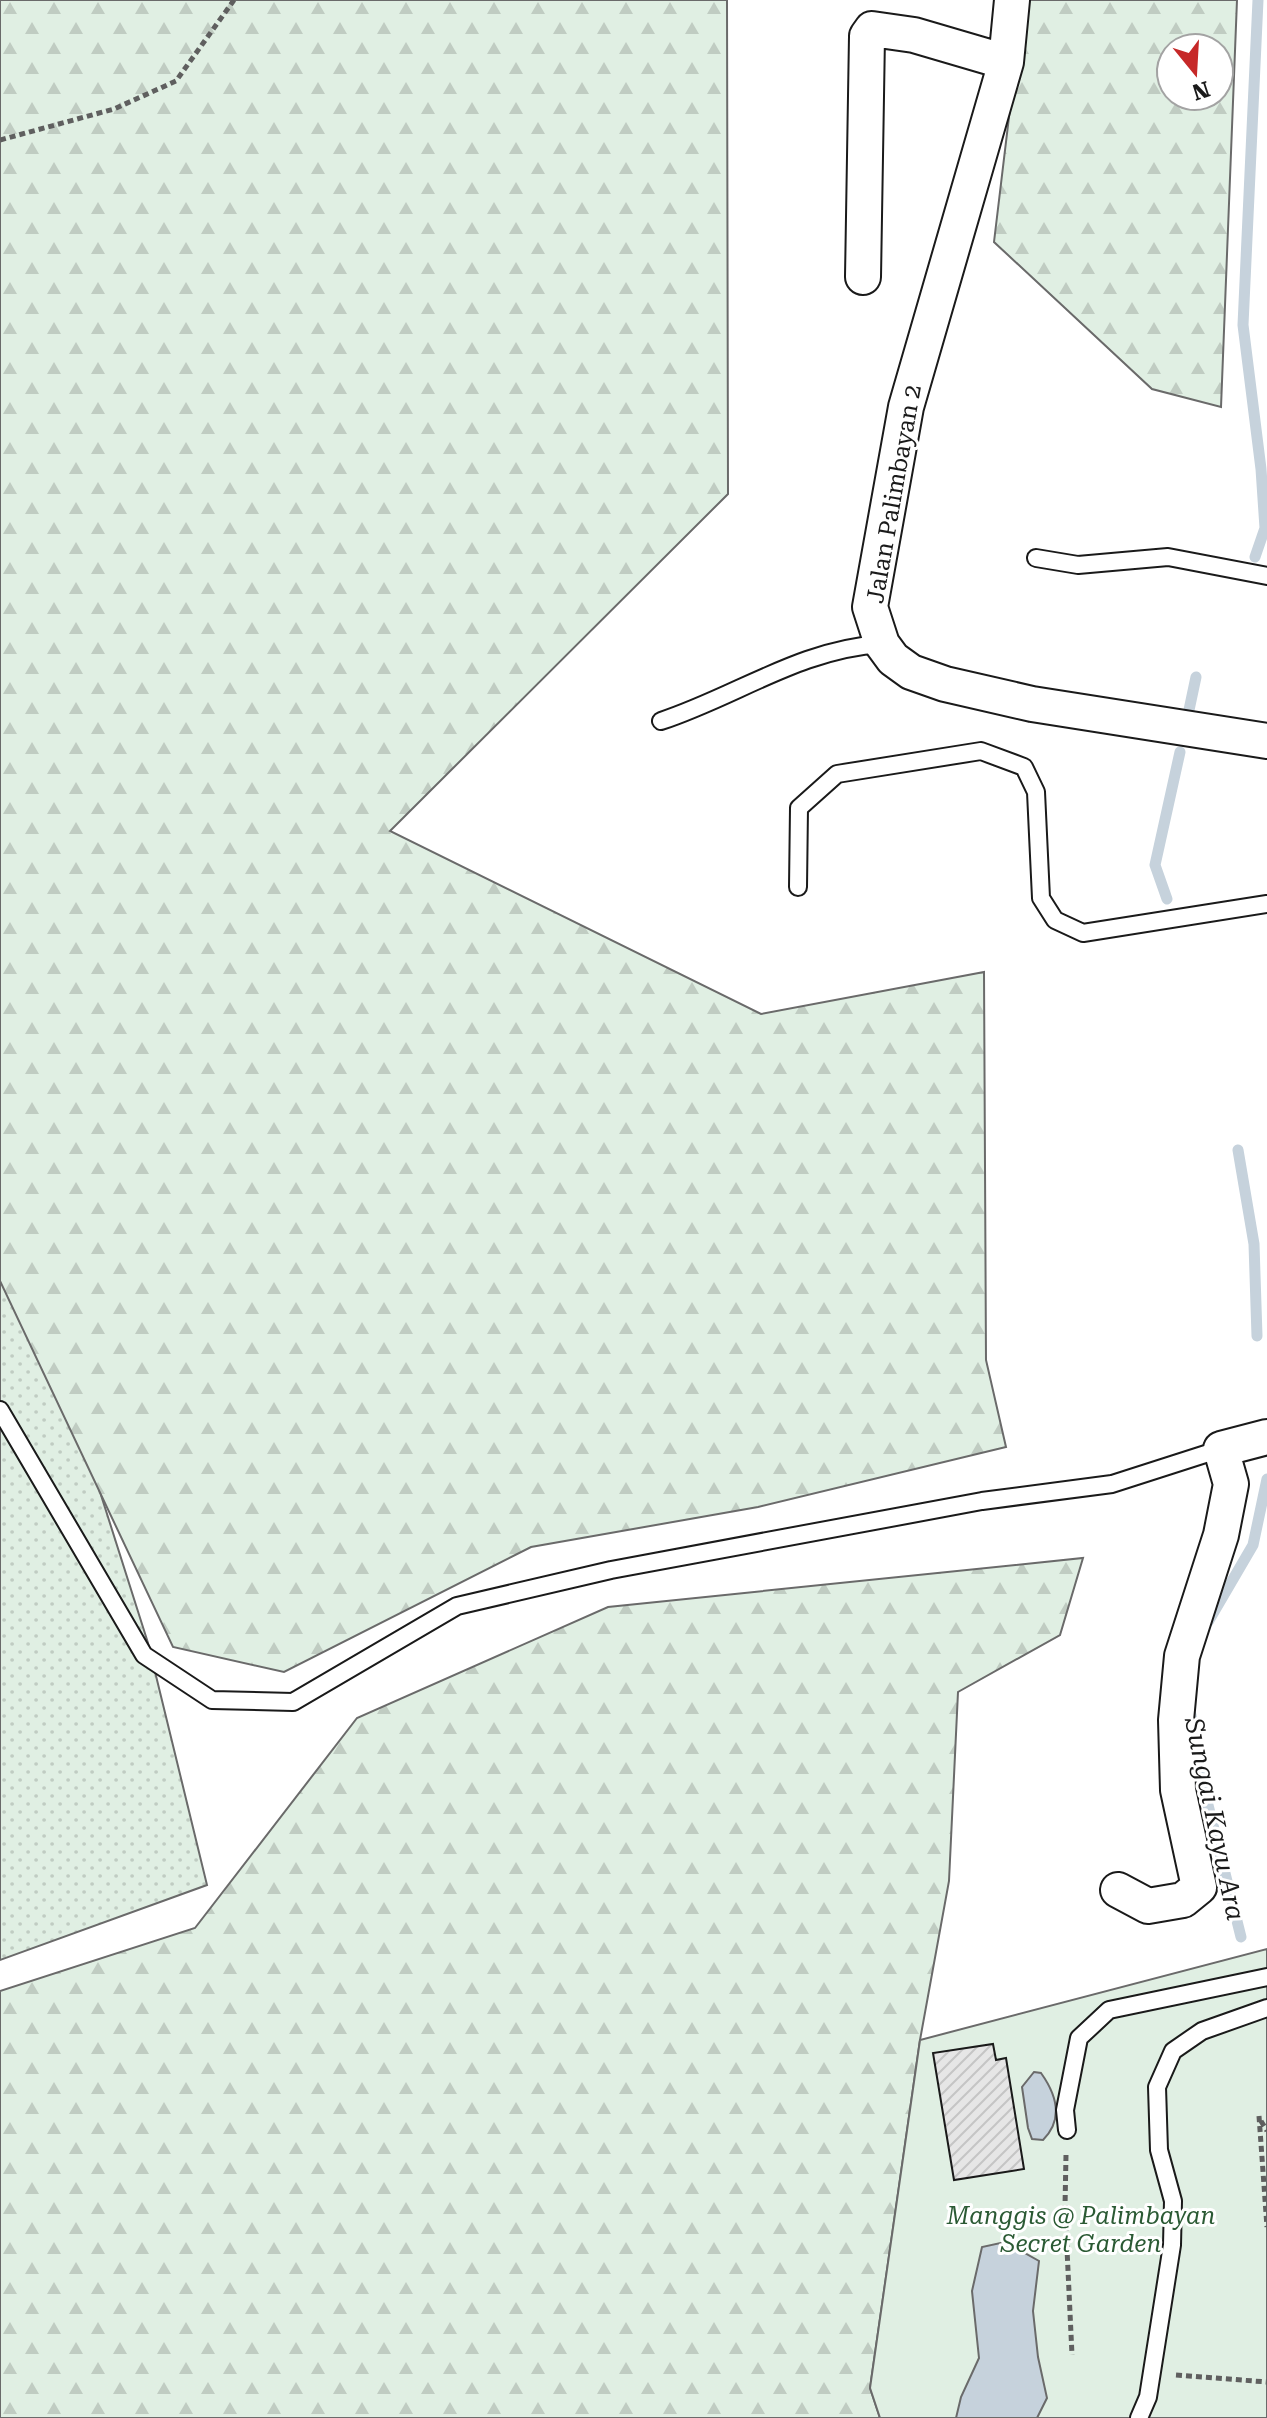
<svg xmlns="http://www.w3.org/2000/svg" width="1267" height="2418" font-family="'Roboto Serif',serif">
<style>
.grass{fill:url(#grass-dots);stroke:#6a6a6a;stroke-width:2}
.forest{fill:url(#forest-firs);stroke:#6a6a6a;stroke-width:2;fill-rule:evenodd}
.garden{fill:#e0efe3;stroke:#6a6a6a;stroke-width:2}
.water{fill:#c6d2dc;stroke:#6a6a6a;stroke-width:2}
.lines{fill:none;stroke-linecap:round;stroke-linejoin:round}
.stream{stroke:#c6d2dc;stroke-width:11}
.building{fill:url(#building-hatch);stroke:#1a1a1a;stroke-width:2}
.lane-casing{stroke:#1a1a1a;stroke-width:20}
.street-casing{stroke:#1a1a1a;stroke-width:38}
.path{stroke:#5f5f5f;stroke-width:5;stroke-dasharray:6 4;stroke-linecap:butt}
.lane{stroke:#fff;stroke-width:16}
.street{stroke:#fff;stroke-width:34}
.labels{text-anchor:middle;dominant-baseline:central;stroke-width:6;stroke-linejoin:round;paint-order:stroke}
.street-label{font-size:24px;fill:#1a1a1a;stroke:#fff}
.park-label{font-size:24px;font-style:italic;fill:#2b5a34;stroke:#fff}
.water-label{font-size:26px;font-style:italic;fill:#1a1a1a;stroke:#fff}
</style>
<defs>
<pattern id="grass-dots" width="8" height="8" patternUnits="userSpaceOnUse" patternTransform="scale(2)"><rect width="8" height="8" fill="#e0efe3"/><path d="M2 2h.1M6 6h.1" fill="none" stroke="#c0ccc2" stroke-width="1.8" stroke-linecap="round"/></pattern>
<pattern id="forest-firs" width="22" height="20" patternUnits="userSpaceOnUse" patternTransform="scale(2)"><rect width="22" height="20" fill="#e0efe3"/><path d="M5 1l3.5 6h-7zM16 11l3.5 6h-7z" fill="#c0ccc2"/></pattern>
<pattern id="building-hatch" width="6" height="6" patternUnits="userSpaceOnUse" patternTransform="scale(2)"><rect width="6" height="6" fill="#e6e6e6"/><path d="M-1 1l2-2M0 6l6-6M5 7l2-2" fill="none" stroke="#c5c5c5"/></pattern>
</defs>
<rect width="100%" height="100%" fill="#fff"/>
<path class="grass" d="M0,1177L148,1643L207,1885L0,1960Z"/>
<path class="forest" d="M0,0H727L728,494L390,831L761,1014L984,972L986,1360L1006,1447L758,1507L531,1547L284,1672L173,1647L0,1281Z
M1023,0H1237L1221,407L1152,389L994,242ZM1171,48H1219V96H1171Z
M1083,1558L1060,1635L958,1692L949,1881L920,2040L870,2388L880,2418H0V1991L195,1928L357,1718L608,1607Z"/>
<path class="garden" d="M1267,1949V2418H880L870,2388L920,2040Z"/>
<path class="water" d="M1034,2072L1041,2073C1056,2094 1064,2119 1043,2140L1032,2139L1028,2128L1022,2087Z
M1005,2242L1039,2261L1033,2311L1038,2357L1047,2398L1037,2418H956L961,2397L979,2358L972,2291L982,2247Z"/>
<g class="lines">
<path class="stream" d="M1255,557L1265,528L1261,469L1243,325L1258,0
M1189,710L1196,677
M1167,899L1155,865L1180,752
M1238,1150L1254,1244L1257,1336
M1208,1622L1253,1545L1267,1479
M1191,1715L1199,1769L1241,1937"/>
</g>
<path class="building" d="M993,2044L996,2060L1006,2058L1024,2169L954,2180L933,2053Z"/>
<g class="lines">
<g class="lane-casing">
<path id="lane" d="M1036,558L1078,565L1168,557L1267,576
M661,721C737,696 800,649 882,644
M798,887L799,808L837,774L981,751L1024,767L1036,792L1041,898L1055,920L1083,933L1267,904
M0,1410L144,1655L212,1700L293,1702L457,1606L611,1570L982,1501L1112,1484L1221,1449
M1067,2130L1065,2110L1079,2038L1109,2010L1267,1977
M1139,2418L1148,2397L1172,2245L1173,2201L1159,2150L1157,2087L1173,2051L1202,2031L1267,2008"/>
</g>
<g class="street-casing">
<path id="street" d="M1012,0L1006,62L906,407L870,607L882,644L893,659L911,672L945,684L1032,704L1267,741
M863,277L867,36L872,29L914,35L1006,62
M1118,1890L1148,1906L1183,1900L1199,1887L1178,1790L1176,1720L1182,1656L1221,1535L1231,1484L1221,1449L1267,1437"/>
</g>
<path class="path" d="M0,140L114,109L176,81L234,0
M1259,2116L1267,2227
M1261,2121L1267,2131
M1066,2155L1065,2207L1072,2355
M1176,2375L1267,2382"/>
<use href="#lane" class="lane"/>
<use href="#street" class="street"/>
</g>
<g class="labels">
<g class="street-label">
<text transform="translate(894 494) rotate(-80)">Jalan Palimbayan 2</text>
</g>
<g class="park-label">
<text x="1081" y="2216">Manggis @ Palimbayan<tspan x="1081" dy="28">Secret Garden</tspan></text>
</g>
<g class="water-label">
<text transform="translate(1215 1819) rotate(78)">Sungai Kayu Ara</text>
</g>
</g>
<g transform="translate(1195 72) rotate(162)"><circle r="38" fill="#ffffff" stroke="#a3a3a3" stroke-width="2"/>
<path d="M0-6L14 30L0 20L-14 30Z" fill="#c62828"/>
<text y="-12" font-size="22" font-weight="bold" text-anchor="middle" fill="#1a1a1a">N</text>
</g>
</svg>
